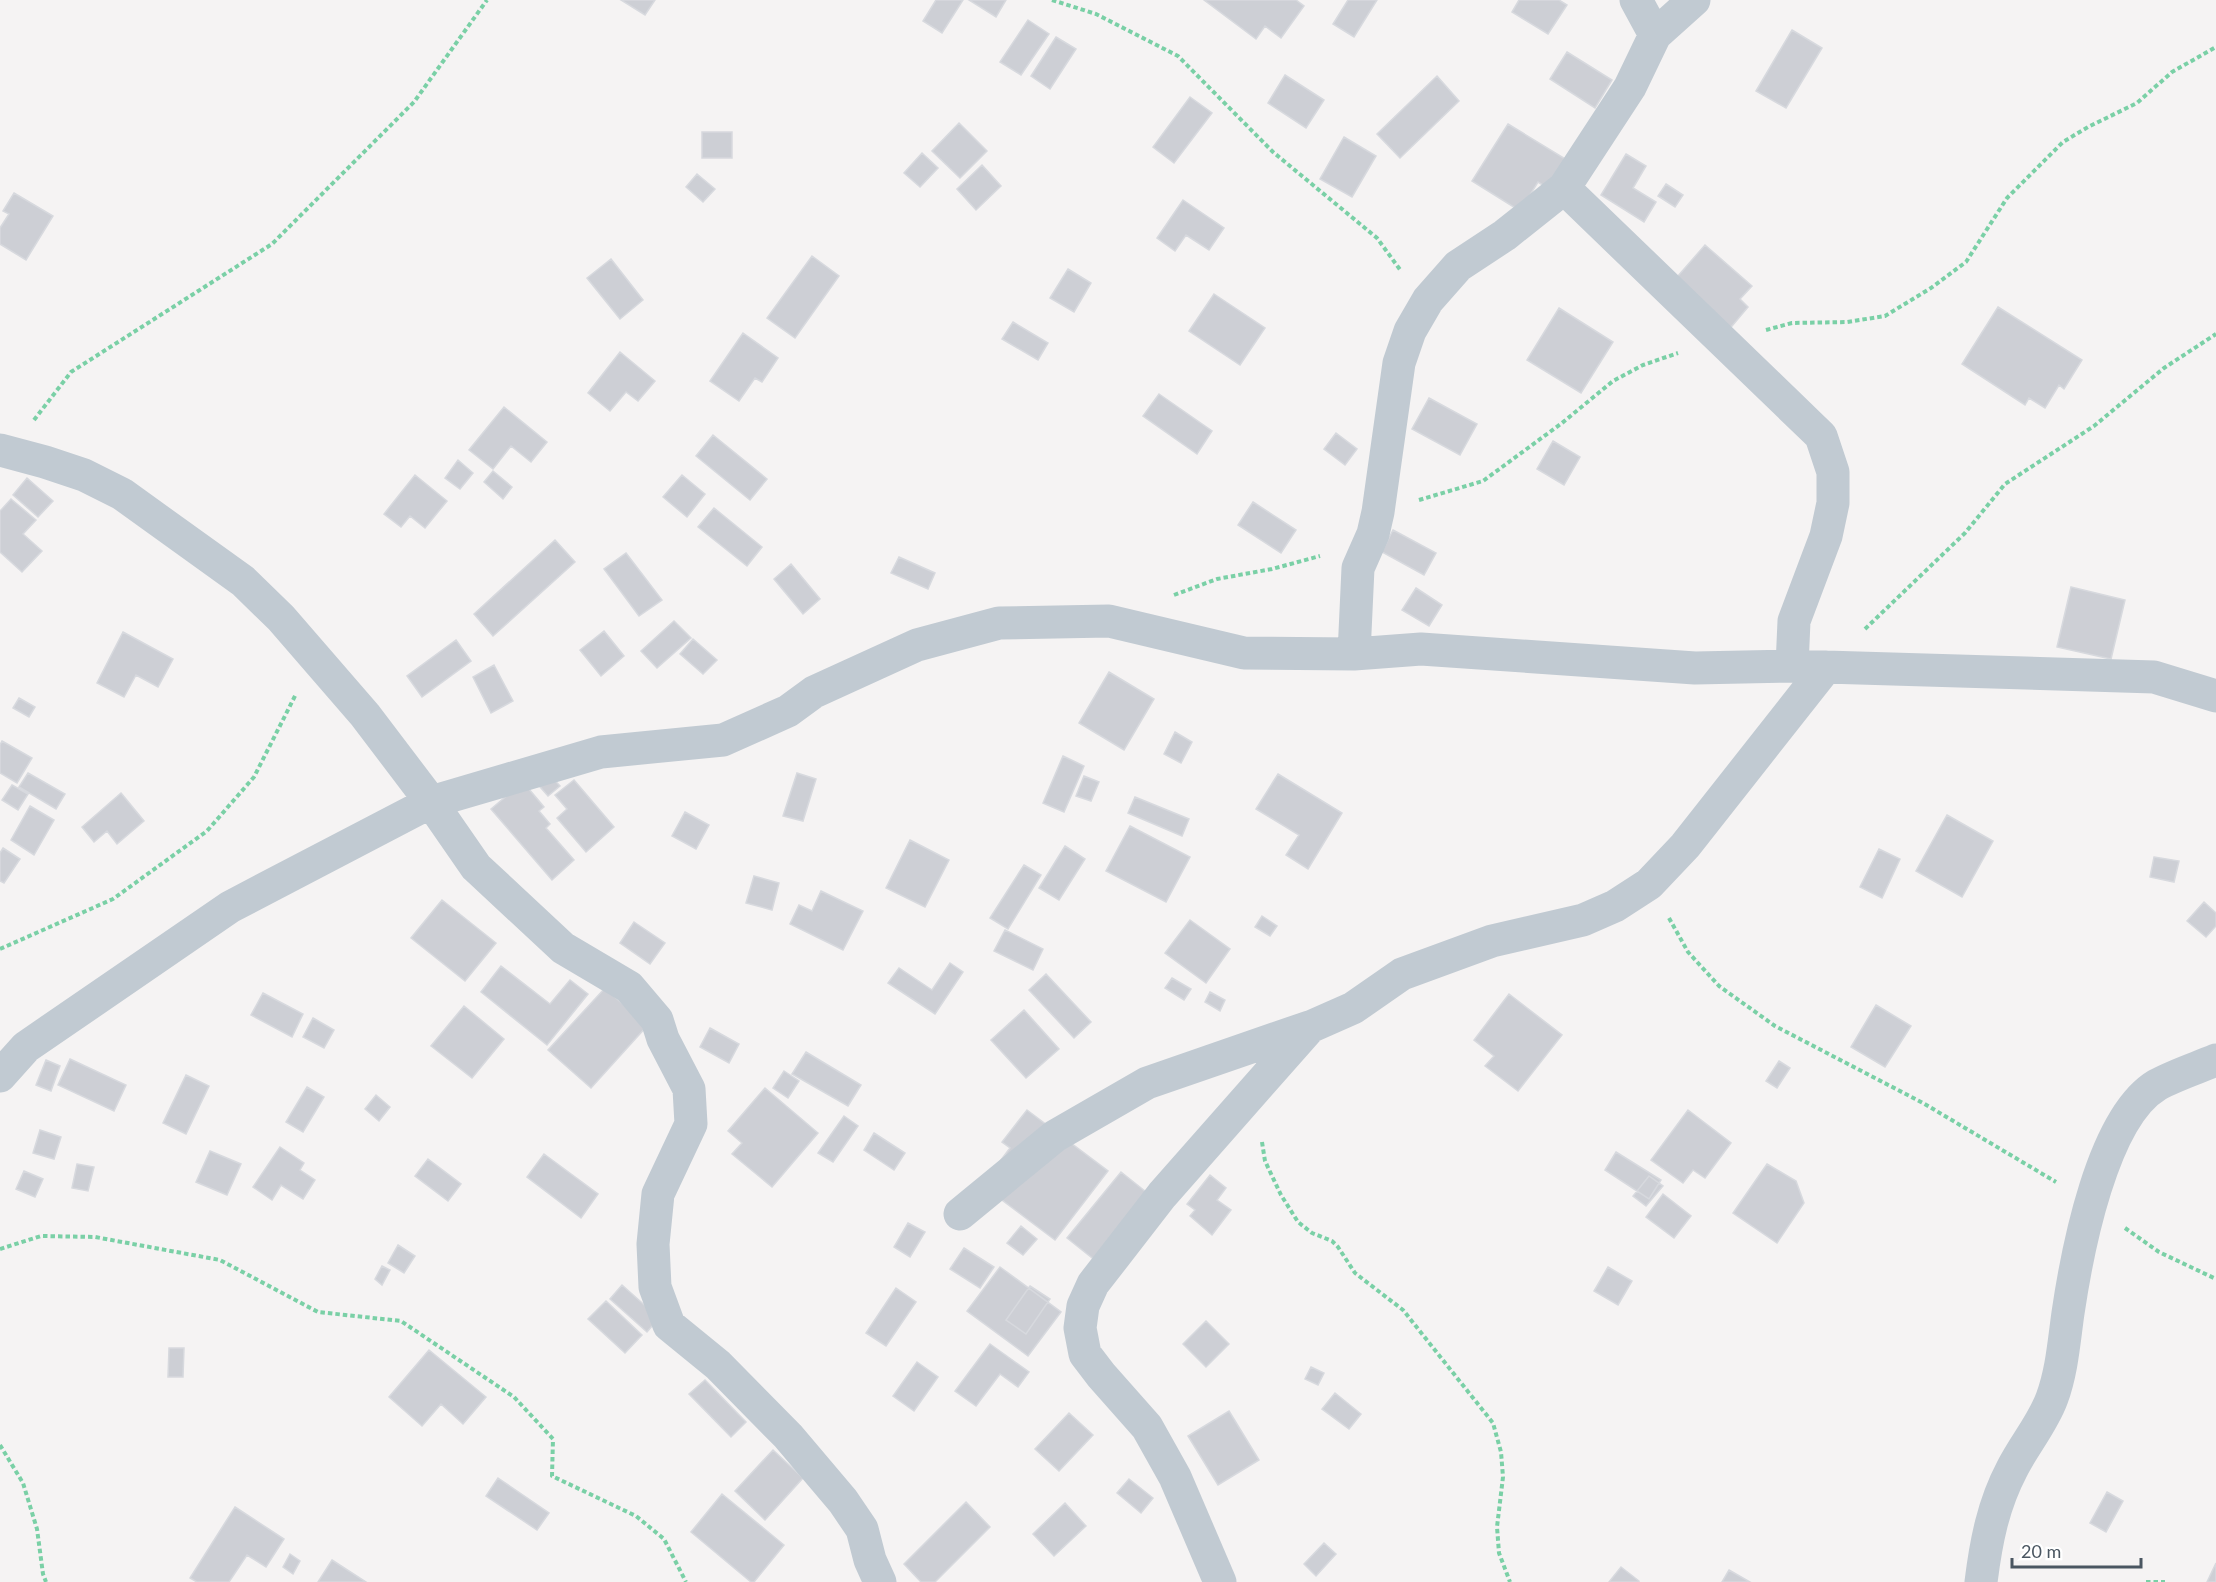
<svg xmlns="http://www.w3.org/2000/svg" width="2216" height="1582" font-family="Lato,sans-serif">
<style>
.building{fill:#cdcfd5;stroke:#d7d9de;stroke-width:1.5}
.lines{fill:none;stroke-linecap:round;stroke-linejoin:round}
.path{stroke:#7ad0a6;stroke-width:4;stroke-dasharray:4.5 3;stroke-linecap:butt}
.minor{stroke:#c1cad2;stroke-width:33}
</style>
<rect width="100%" height="100%" fill="#f5f3f3"/>
<path class="building" d="M621,0H655L645,15Z
M936,0H963L942,33L923,21Z
M969,0H1006L996,17Z
M1204,0H1296L1304,6L1281,38L1265,26L1256,39Z
M1348,0H1377L1354,37L1333,24Z
M1519,0H1559L1567,5L1548,34L1512,12Z
M1028,20L1049,34L1021,75L1000,62Z
M1792,30L1822,48L1786,108L1756,91Z
M1056,37L1076,49L1050,89L1031,76Z
M1567,52L1612,80L1595,108L1550,79Z
M1285,75L1324,100L1306,128L1268,103Z
M1437,76L1459,101L1400,158L1377,134Z
M1190,97L1212,113L1174,163L1153,147Z
M959,123L987,151L960,178L932,151Z
M1508,124L1567,160L1549,189L1538,182L1520,211L1472,181Z
M702,132H732V158H702Z
M1344,137L1376,156L1352,197L1320,179Z
M922,153L938,168L920,187L904,173Z
M1626,154L1646,166L1633,188L1656,202L1644,222L1601,195Z
M982,165L1001,186L976,210L957,189Z
M697,174L715,189L703,202L686,187Z
M1666,184L1683,195L1675,207L1658,196Z
M14,193L53,216L26,260L0,244V228L9,214L3,211Z
M1183,200L1224,228L1209,250L1186,235L1175,251L1157,238Z
M1705,245L1752,286L1740,299L1748,307L1727,332L1671,284Z
M812,256L839,276L795,338L767,318Z
M611,259L643,300L620,319L587,278Z
M1068,269L1091,283L1074,312L1050,298Z
M1214,294L1265,328L1240,365L1189,331Z
M1998,307L2082,360L2064,389L2059,385L2045,408L2029,398L2025,405L1962,364Z
M1559,308L1613,342L1581,393L1527,360Z
M1013,322L1048,343L1038,360L1002,339Z
M743,333L778,358L762,382L755,378L739,401L710,381Z
M620,352L655,381L638,401L626,392L610,411L588,393Z
M1159,394L1212,431L1197,454L1143,416Z
M1429,398L1477,424L1460,455L1412,429Z
M504,407L547,442L531,462L511,446L493,469L469,450Z
M1336,433L1357,449L1345,465L1324,449Z
M713,435L767,479L750,500L696,456Z
M1553,441L1580,457L1564,485L1537,469Z
M458,460L473,473L460,489L445,478Z
M493,471L512,487L503,499L484,482Z
M415,475L447,501L425,528L410,516L401,527L384,514Z
M682,475L705,494L687,517L663,497Z
M27,478L53,501L38,517L13,495Z
M11,499L36,520L23,534L42,551L22,572L0,552V511Z
M1253,502L1296,530L1281,553L1238,525Z
M714,508L762,547L747,566L698,527Z
M1393,530L1436,553L1424,575L1382,552Z
M555,540L575,562L493,636L474,614Z
M626,553L662,600L639,616L604,569Z
M899,557L935,573L928,589L891,573Z
M791,564L820,599L803,614L774,579Z
M2071,587L2125,600L2111,659L2057,647Z
M1416,588L1442,605L1429,626L1402,610Z
M674,621L691,638L657,668L641,651Z
M604,631L624,656L601,676L580,650Z
M123,632L173,659L158,687L136,675L124,697L97,683Z
M693,639L717,660L703,674L680,654Z
M456,640L471,661L422,697L407,676Z
M494,665L513,701L491,713L473,677Z
M1109,672L1154,699L1124,750L1079,723Z
M19,698L35,707L29,717L13,708Z
M1175,732L1192,742L1181,763L1164,754Z
M2,741L32,758L17,783L0,773V745Z
M1063,756L1084,766L1064,812L1043,803Z
M547,772L560,786L548,796L535,781Z
M28,773L65,794L56,809L19,787Z
M797,773L816,779L803,821L783,816Z
M1278,774L1342,813L1308,869L1286,855L1299,835L1256,809Z
M1084,776L1099,782L1091,801L1076,796Z
M574,780L614,827L586,852L557,818L567,809L555,795Z
M523,782L544,807L539,811L550,824L546,828L574,860L552,880L491,809Z
M12,785L28,794L18,810L2,800Z
M121,793L144,821L117,844L107,831L94,842L82,827Z
M1135,797L1189,819L1182,836L1128,813Z
M30,806L54,820L34,855L11,840Z
M685,812L709,825L696,849L672,836Z
M1947,815L1993,841L1962,897L1916,871Z
M1130,826L1190,857L1166,902L1106,871Z
M910,840L949,860L925,907L886,888Z
M1065,846L1085,859L1059,900L1039,888Z
M3,848L20,859L4,883L0,881V853Z
M1879,849L1900,859L1882,898L1860,887Z
M2154,857L2179,861L2174,882L2150,877Z
M1024,865L1041,875L1008,929L990,918Z
M754,876L779,883L772,910L746,903Z
M821,891L863,911L843,950L790,924L799,905L812,911Z
M442,900L496,943L465,981L411,938Z
M2204,902L2216,913V926L2206,937L2187,921Z
M1262,916L1277,926L1270,936L1255,927Z
M1190,920L1230,949L1206,983L1165,953Z
M634,922L665,943L650,964L620,943Z
M1005,930L1043,949L1033,970L994,951Z
M950,963L963,972L935,1014L888,983L899,968L932,990Z
M501,966L550,1004L570,980L588,994L547,1045L481,992Z
M1046,974L1091,1022L1074,1038L1029,990Z
M1172,978L1191,989L1184,1000L1165,988Z
M605,988L647,1026L591,1088L548,1050Z
M1210,992L1225,1000L1220,1011L1205,1002Z
M263,993L303,1014L292,1037L251,1015Z
M1509,994L1562,1035L1518,1091L1485,1066L1494,1056L1474,1040Z
M1876,1005L1911,1026L1885,1067L1851,1047Z
M464,1006L504,1039L472,1078L431,1046Z
M1024,1010L1059,1049L1026,1078L991,1040Z
M313,1018L334,1030L324,1048L303,1037Z
M710,1028L739,1044L729,1063L700,1047Z
M806,1052L861,1085L848,1106L792,1074Z
M70,1059L126,1085L114,1111L58,1085Z
M46,1060L60,1066L51,1091L36,1085Z
M1779,1061L1790,1068L1777,1088L1766,1081Z
M784,1071L799,1081L788,1098L773,1088Z
M186,1075L209,1086L186,1134L163,1123Z
M307,1087L324,1097L303,1132L286,1122Z
M765,1088L818,1133L772,1187L732,1154L742,1143L728,1131Z
M376,1095L390,1107L379,1121L365,1109Z
M1027,1110L1108,1171L1055,1240L982,1185L1010,1148L1002,1142Z
M1688,1110L1731,1143L1705,1178L1693,1170L1683,1183L1651,1160Z
M844,1116L858,1126L833,1162L818,1153Z
M40,1130L61,1137L54,1159L33,1153Z
M874,1133L905,1153L894,1170L864,1150Z
M280,1147L304,1163L300,1170L315,1180L303,1199L281,1185L272,1200L253,1187Z
M210,1151L241,1164L227,1195L196,1182Z
M1616,1152L1661,1180L1649,1199L1605,1170Z
M544,1154L598,1194L581,1218L527,1177Z
M428,1159L461,1184L448,1201L415,1176Z
M77,1164L94,1167L88,1191L72,1188Z
M1767,1164L1796,1181L1804,1203L1777,1243L1733,1213Z
M24,1171L43,1179L35,1197L16,1189Z
M1121,1172L1165,1207L1101,1265L1067,1238Z
M1210,1175L1226,1188L1217,1200L1231,1210L1212,1235L1190,1216L1195,1210L1187,1204Z
M1649,1176L1663,1186L1646,1206L1633,1196Z
M1663,1194L1691,1216L1674,1238L1646,1217Z
M908,1223L925,1232L910,1257L894,1247Z
M1021,1226L1037,1239L1023,1255L1007,1243Z
M398,1245L415,1256L404,1273L388,1263Z
M964,1248L994,1267L980,1288L950,1269Z
M382,1266L390,1270L382,1285L375,1279Z
M1000,1267L1061,1312L1028,1356L967,1311Z
M1608,1267L1632,1281L1618,1305L1594,1291Z
M622,1285L659,1318L647,1332L610,1299Z
M1030,1286L1050,1299L1026,1334L1006,1320Z
M896,1288L916,1302L886,1346L866,1333Z
M606,1301L642,1335L625,1353L588,1319Z
M1206,1321L1229,1344L1206,1367L1183,1344Z
M990,1344L1029,1372L1018,1387L1000,1374L976,1406L955,1391Z
M169,1348H184L183,1377H168Z
M429,1350L486,1397L463,1424L441,1404L422,1426L389,1397Z
M917,1362L938,1377L914,1411L893,1396Z
M1311,1367L1324,1373L1318,1385L1305,1379Z
M705,1380L746,1422L731,1437L689,1394Z
M1335,1393L1361,1414L1349,1429L1322,1409Z
M1229,1411L1259,1460L1218,1485L1188,1436Z
M1069,1413L1093,1435L1059,1471L1035,1449Z
M773,1450L803,1478L765,1520L735,1491Z
M498,1478L549,1513L537,1530L486,1496Z
M1129,1479L1153,1498L1141,1513L1117,1493Z
M2107,1492L2123,1501L2106,1532L2090,1523Z
M722,1494L784,1545L754,1582H751L691,1532Z
M966,1502L990,1527L935,1582H921L904,1564Z
M1065,1503L1086,1526L1054,1556L1033,1534Z
M235,1507L284,1539L266,1567L247,1555L229,1582H197L190,1578Z
M1324,1543L1336,1554L1316,1576L1304,1564Z
M290,1554L300,1561L293,1574L283,1567Z
M332,1560L366,1582H318Z
M2216,1563V1582H2207Z
M1621,1567L1639,1581V1582H1609Z
M1729,1570L1750,1582H1722Z"/>
<g class="lines">
<path class="path" d="M1052,0L1096,14L1178,56L1273,152L1377,238L1401,271
M1766,330L1792,323L1847,322L1885,316L1931,288L1966,262L2007,198L2063,142L2088,127L2137,103L2172,72L2216,47
M34,420L71,372L272,244L414,102L487,0
M1419,500L1483,481L1562,423L1613,381L1643,365L1678,353
M1174,595L1217,579L1272,569L1320,556
M1865,629L1965,533L2005,484L2094,426L2164,368L2216,334
M1669,918L1688,952L1719,986L1775,1026L1923,1103L2056,1182
M0,949L113,899L207,831L254,777L296,694
M1262,1142L1265,1161L1281,1195L1298,1222L1312,1233L1332,1241L1338,1247L1355,1273L1403,1310L1493,1423L1501,1452L1503,1477L1497,1527L1499,1553L1510,1582
M2125,1228L2159,1252L2216,1279
M0,1249L41,1236L95,1237L220,1260L318,1312L401,1321L514,1397L553,1439L552,1476L636,1516L664,1539L686,1582
M0,1445L23,1483L37,1529L43,1574L46,1582
M2146,1582H2165"/>
<path class="minor" d="M1636,0L1655,35
M1564,188L1821,436L1833,472V503L1826,536L1794,621L1792,666
M0,450L45,462L84,475L122,494L243,581L281,618L365,715L431,802L476,867L563,948L629,987L657,1020L663,1039L689,1089L691,1124L658,1194L653,1244L655,1287L669,1325L718,1365L788,1436L843,1501L862,1529L870,1560L880,1582
M1354,654L1358,568L1373,534L1378,512L1399,363L1410,331L1428,300L1458,266L1505,235L1564,188L1630,87L1655,35L1694,0
M0,1076L26,1047L230,907L431,802L601,752L723,740L788,711L814,692L917,645L999,623L1109,621L1244,653L1354,654L1421,649L1695,668L1792,666L2154,677L2216,696
M960,1214L1055,1136L1147,1083L1309,1027
M1220,1582L1175,1477L1147,1427L1101,1375L1085,1354L1080,1328L1083,1306L1093,1284L1162,1195L1310,1027L1353,1008L1402,974L1492,941L1583,920L1615,906L1649,884L1685,846L1826,667
M1981,1582C1986,1542 1993,1505 2012,1469C2024,1445 2043,1423 2052,1398C2062,1371 2064,1341 2068,1313C2077,1252 2102,1118 2157,1085C2175,1075 2197,1068 2216,1060"/>
</g>
<path d="M2012 1558v9h129v-9" fill="none" stroke="#4a5661" stroke-width="3"/>
<text x="2021" y="1558" font-size="18" fill="#4a5661" stroke="#ffffff" stroke-width="4.5" paint-order="stroke">20 m</text>
</svg>
